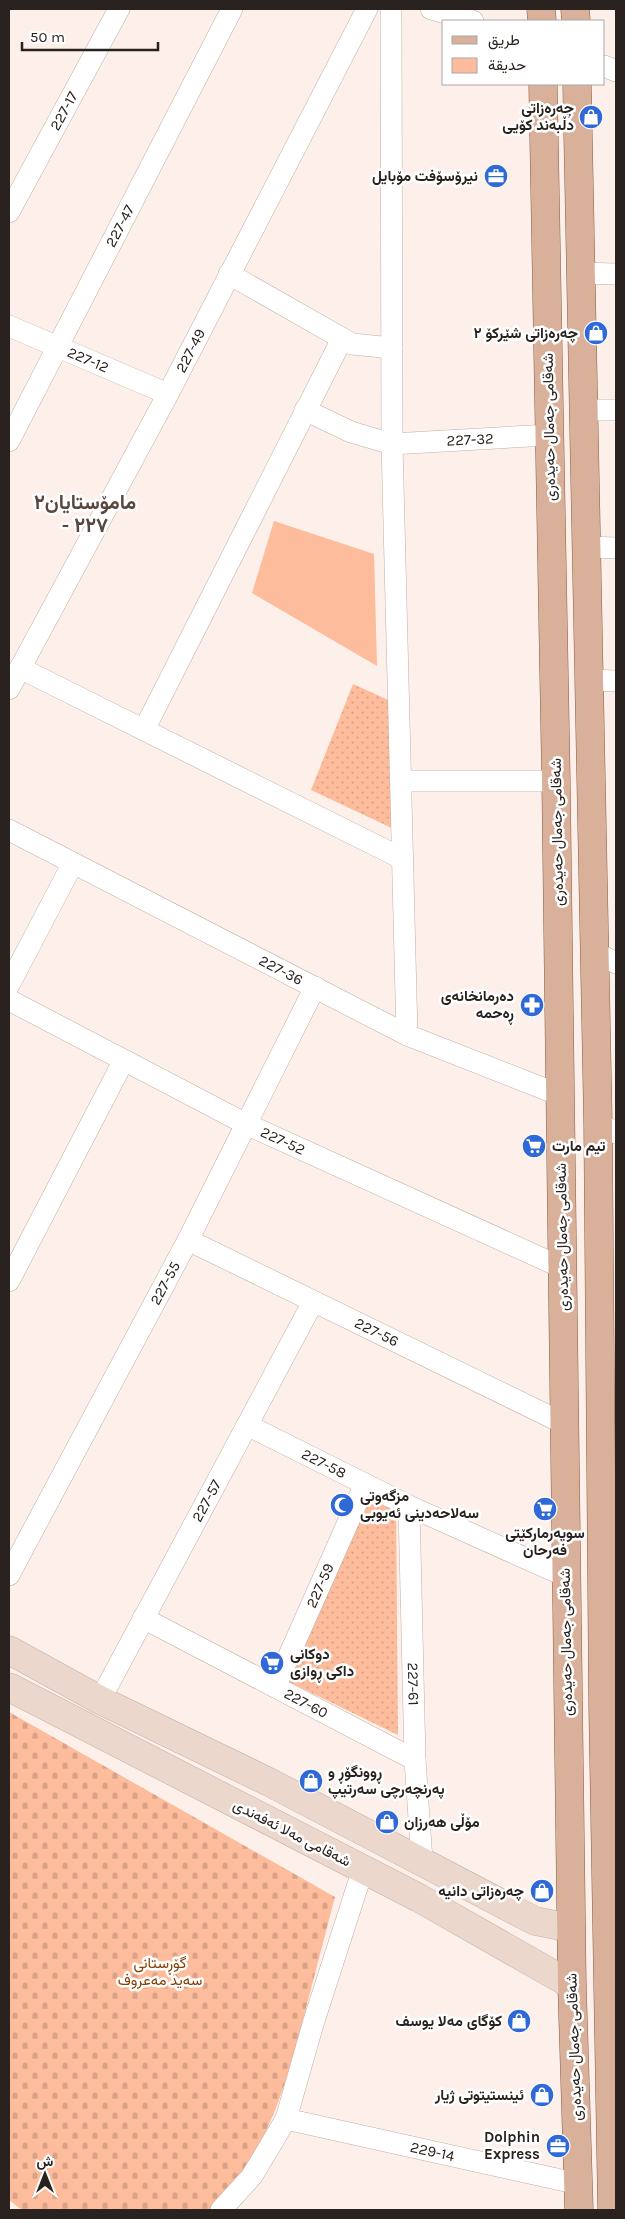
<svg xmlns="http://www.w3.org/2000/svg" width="625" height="2219" font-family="Karla,Vazirmatn,sans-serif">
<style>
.grass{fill:url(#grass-dots)}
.cemetery{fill:url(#cemetery-stones)}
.park{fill:#fdbc9c}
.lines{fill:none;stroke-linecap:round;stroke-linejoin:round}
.minor-casing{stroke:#c3afa5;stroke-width:22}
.secondary-casing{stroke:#c3afa5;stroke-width:29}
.primary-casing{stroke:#8a5c43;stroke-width:29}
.minor{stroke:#fff;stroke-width:21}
.secondary{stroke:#ecd7cd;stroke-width:28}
.primary{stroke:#d9b09a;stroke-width:28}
.labels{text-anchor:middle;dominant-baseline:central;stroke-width:5;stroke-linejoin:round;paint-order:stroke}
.poi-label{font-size:15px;font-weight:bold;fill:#29221e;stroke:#fff;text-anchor:end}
.street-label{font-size:15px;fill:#29221e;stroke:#fff}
.park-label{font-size:15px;fill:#893c04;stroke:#fff}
.district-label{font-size:20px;font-weight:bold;fill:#58473f;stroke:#fff}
</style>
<defs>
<pattern id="grass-dots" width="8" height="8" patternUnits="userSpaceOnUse" patternTransform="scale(1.25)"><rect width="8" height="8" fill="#fdbc9c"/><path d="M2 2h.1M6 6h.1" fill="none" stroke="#d9a186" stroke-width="1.8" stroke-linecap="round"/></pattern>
<pattern id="cemetery-stones" width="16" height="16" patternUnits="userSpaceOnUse" patternTransform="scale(1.25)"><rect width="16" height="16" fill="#fdbc9c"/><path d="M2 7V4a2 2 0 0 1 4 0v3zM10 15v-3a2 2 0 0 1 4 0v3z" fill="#d9a186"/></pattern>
</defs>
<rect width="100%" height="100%" fill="#fdf0ea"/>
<path class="grass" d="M353,684L395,703L396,830L311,790Z
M371,1498L396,1509L398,1735L285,1680Z"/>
<path class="cemetery" d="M9,1712L335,1897C325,1935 315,1973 305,2012C286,2085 267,2157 209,2210H22L9,2200Z"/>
<path class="park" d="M274,521L374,554L377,666L252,593Z"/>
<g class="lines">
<g class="minor-casing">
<g id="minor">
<path d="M391,9L392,444L407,1035"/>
<path d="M431,9L473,21"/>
<path d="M604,66L616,71"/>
<path id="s1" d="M9,212L119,9"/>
<path d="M580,273L616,274"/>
<path d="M229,274L352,344L392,348"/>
<path id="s2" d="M9,326L168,394"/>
<path id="s3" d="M305,410L351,432L392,444L549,435"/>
<path d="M584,410H616"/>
<path id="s4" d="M9,441L232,9"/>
<path d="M587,547L616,548"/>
<path d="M20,668L403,859"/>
<path d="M589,680L616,681"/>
<path id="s5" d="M9,689L168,394L367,9"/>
<path d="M144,730L342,339"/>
<path d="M401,781H556"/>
<path id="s6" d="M9,830L407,1035L560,1095"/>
<path d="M593,951L616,963"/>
<path d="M9,985L73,863"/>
<path id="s7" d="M9,1000L246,1124L563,1268"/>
<path d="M598,1123L616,1133"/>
<path id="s8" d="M188,1240L565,1424"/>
<path d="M9,1281L124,1060"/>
<path id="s9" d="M247,1425L409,1506L565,1576"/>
<path id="s10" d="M409,1506L415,1760L422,1861"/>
<path id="s11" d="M9,1575L188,1240L315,987"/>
<path id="s12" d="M143,1618L415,1760"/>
<path id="s13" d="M275,1687L365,1484"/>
<path id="s14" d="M100,1700L313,1302"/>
<path id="s15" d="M286,2119L579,2184"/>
<path d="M221,2210L252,2176L286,2119L313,2024L363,1869"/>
</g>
</g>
<g class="secondary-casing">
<path id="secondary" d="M9,1650L100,1700L269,1782L535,1921L571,1928
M9,1687L419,1898L572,1985"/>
</g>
<g class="primary-casing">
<path id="primary" d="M541,9L542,21
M575,9L576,21
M543,84L556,781L572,1985L579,2210
M577,84L598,1123L603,1706L612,2210"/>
</g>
<use href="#minor" class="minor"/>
<use href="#secondary" class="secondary"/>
<use href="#primary" class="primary"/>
</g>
<defs>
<g id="shop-disc" transform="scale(1.25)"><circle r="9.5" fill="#2f69d7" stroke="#fff"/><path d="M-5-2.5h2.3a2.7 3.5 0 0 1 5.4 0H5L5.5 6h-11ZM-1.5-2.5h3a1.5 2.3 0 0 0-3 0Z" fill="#fff"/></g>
<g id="office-disc" transform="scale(1.25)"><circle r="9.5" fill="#2f69d7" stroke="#fff"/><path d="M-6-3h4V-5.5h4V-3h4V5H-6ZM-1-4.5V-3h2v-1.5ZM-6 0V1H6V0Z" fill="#fff"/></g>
<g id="pharmacy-disc" transform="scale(1.25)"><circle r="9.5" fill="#2f69d7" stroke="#fff"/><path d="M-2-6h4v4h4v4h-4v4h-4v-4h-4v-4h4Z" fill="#fff"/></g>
<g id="supermarket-disc" transform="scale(1.25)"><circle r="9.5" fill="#2f69d7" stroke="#fff"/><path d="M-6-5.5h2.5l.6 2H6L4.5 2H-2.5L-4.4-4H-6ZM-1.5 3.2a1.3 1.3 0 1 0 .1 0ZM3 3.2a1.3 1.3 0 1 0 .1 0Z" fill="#fff"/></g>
<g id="mosque-disc" transform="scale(1.25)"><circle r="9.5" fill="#2f69d7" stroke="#fff"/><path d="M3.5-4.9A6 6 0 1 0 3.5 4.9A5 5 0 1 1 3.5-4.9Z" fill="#fff"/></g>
</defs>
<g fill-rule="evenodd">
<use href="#shop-disc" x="591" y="117"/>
<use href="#office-disc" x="496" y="176"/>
<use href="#shop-disc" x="596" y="333"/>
<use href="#pharmacy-disc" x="532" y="1005"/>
<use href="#supermarket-disc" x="534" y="1146"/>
<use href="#mosque-disc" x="342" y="1505"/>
<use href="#supermarket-disc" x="545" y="1509"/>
<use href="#supermarket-disc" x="272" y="1663"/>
<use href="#shop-disc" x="311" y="1781"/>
<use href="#shop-disc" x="387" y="1822"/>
<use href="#shop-disc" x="542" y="1891"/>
<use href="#shop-disc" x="519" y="2021"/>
<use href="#shop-disc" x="542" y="2095"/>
<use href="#office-disc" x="558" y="2146"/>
</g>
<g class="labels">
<g class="poi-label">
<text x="574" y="108">چەرەزاتی<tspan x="574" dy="17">دڵبەند کۆیی</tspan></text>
<text x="478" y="176">نیرۆسۆفت مۆبایل</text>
<text x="578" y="333">چەرەزاتی شێرکۆ ٢</text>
<text x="514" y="996">دەرمانخانەی<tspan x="514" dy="17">ڕەحمە</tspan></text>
<text x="552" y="1146" text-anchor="start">تیم مارت</text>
<text x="360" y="1496" text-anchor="start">مزگەوتی<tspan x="360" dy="17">سەلاحەدینی ئەیوبی</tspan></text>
<text x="545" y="1533" text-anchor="middle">سوپەرمارکێتی<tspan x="545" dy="17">فەرحان</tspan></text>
<text x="290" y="1654" text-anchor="start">دوکانی<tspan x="290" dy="17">داکی ڕوازی</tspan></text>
<text x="328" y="1772" text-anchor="start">ڕوونگۆڕ و<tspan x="328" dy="17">پەرنچەرچی سەرتیپ</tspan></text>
<text x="404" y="1822" text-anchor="start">مۆڵی هەرزان</text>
<text x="524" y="1891">چەرەزاتی دانیە</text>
<text x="502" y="2021">کۆگای مەلا یوسف</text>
<text x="524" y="2095">ئینستیتوتی ژیار</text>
<text x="540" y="2137">Dolphin<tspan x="540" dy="17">Express</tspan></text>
</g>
<g class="street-label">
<text stroke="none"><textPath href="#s1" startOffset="115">227-17</textPath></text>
<text stroke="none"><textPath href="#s4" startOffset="242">227-47</textPath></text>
<text stroke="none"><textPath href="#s5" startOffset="384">227-49</textPath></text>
<text stroke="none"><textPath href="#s2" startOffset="86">227-12</textPath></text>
<text transform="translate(549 427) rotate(-91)">شەقامی جەمال حەیدەری</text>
<text stroke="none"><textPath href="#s3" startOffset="172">227-32</textPath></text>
<text transform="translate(557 832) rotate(-91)">شەقامی جەمال حەیدەری</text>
<text stroke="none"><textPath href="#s6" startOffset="306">227-36</textPath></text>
<text stroke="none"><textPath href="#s7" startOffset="308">227-52</textPath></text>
<text transform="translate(562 1237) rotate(-91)">شەقامی جەمال حەیدەری</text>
<text stroke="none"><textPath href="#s11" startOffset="331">227-55</textPath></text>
<text stroke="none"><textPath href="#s8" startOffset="210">227-56</textPath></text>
<text stroke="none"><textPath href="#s9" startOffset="86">227-58</textPath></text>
<text stroke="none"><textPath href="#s14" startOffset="226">227-57</textPath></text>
<text stroke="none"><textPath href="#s13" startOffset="111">227-59</textPath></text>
<text transform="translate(566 1642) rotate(-91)">شەقامی جەمال حەیدەری</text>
<text stroke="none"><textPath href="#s10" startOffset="178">227-61</textPath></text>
<text stroke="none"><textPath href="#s12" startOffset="184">227-60</textPath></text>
<text transform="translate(292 1833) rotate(27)">شەقامی مەلا ئەفەندی</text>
<text transform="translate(574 2047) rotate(-92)">شەقامی جەمال حەیدەری</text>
<text stroke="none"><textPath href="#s15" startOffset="150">229-14</textPath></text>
</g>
<g class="park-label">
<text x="160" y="1963">گۆڕستانی<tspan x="160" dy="17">سەید مەعروف</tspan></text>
</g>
<g class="district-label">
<text x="85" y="502">مامۆستایان٢<tspan x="85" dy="23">- ٢٢٧</tspan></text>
</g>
</g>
<rect width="625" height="2219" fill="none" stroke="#29221e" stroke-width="20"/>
<rect x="442" y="20" width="162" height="65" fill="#ffffff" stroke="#a9a7a5"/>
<rect x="452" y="36" width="25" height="8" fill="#d9b09a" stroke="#a9a7a5"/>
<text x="488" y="45" font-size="15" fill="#29221e">طريق</text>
<rect x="452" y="58" width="25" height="15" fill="#fdbc9c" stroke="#a9a7a5"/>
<text x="488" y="70" font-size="15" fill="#29221e">حديقة</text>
<g transform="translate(45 2174)" stroke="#ffffff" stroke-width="4" paint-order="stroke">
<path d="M0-4L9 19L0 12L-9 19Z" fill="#29221e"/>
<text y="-8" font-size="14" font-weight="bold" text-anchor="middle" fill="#29221e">ش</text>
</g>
<path d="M22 42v8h136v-8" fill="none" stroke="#29221e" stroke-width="2.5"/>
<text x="30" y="42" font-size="15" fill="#29221e" stroke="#ffffff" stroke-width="4" paint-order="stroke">50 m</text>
</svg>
